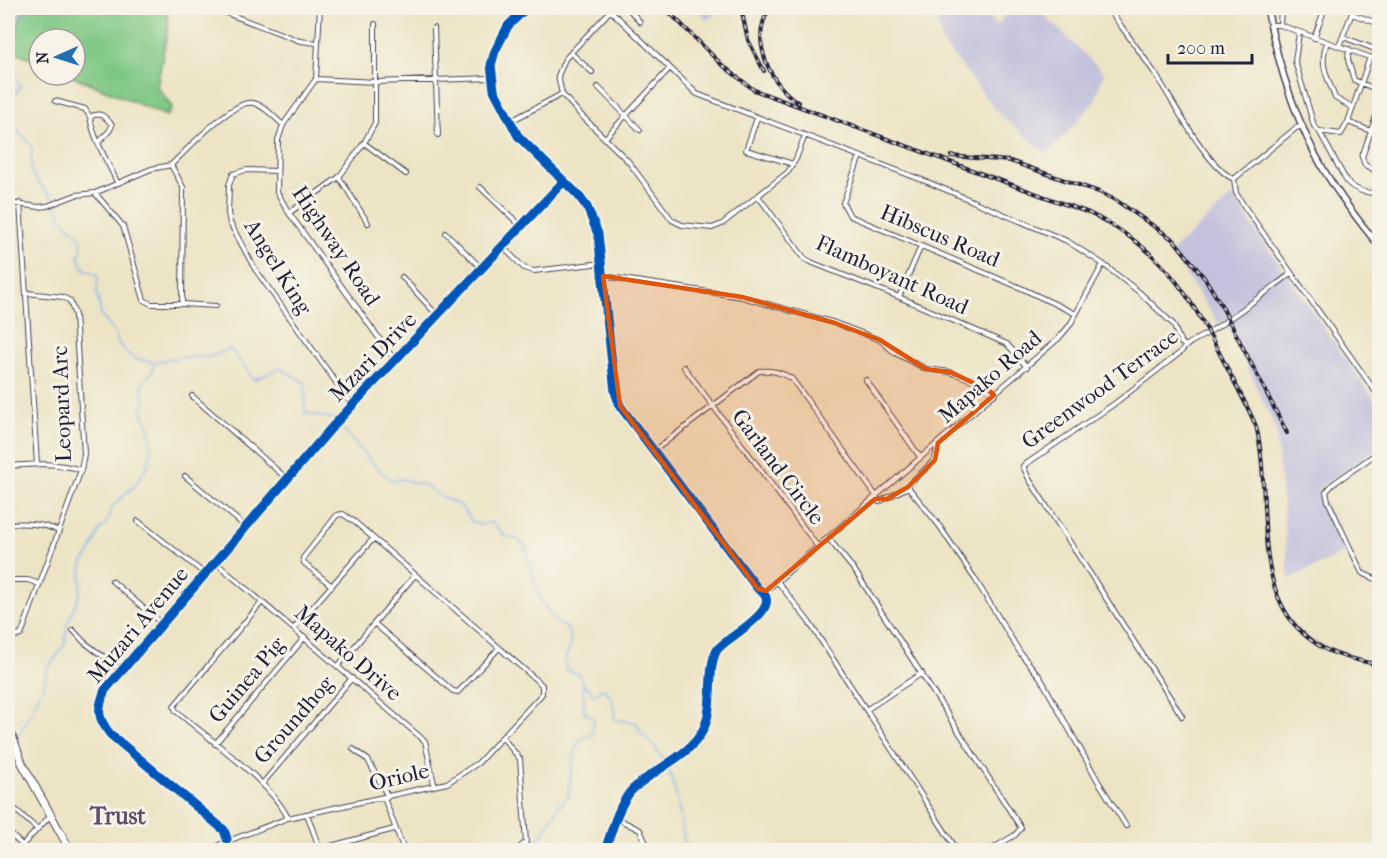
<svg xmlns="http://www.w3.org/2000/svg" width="1387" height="858" font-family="'IM FELL French Canon',serif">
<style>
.industrial{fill:#c3c1db}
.green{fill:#7ec783;stroke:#50745f;stroke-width:1.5}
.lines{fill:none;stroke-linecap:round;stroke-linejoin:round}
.stream{stroke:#79b2e9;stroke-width:1.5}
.minor-casing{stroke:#403f50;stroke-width:6}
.major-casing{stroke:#403f50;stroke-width:8}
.highway-casing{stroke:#403f50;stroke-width:9}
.minor{stroke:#fff;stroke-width:4}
.major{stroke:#fff;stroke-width:5}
.highway{stroke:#fff;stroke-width:7}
.rail-casing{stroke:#22223b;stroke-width:4}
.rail{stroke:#f7f3e8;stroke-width:1.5;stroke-dasharray:4.5;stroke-linecap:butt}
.cycleway-casing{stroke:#f7f3e8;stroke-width:13}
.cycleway{stroke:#0057b8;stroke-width:9}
.marked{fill:#de560e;fill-opacity:0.2;stroke:#de560e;stroke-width:4.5;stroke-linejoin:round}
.labels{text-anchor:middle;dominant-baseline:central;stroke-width:6;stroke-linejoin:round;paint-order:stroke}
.street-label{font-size:22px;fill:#22223b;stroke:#f7f3e8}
.neighbourhood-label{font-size:24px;font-weight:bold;fill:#5d4e6e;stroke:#f7f3e8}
</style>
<rect width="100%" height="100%" fill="#f7f3e8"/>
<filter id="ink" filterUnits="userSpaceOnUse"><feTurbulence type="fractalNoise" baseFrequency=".0167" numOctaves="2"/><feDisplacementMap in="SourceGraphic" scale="12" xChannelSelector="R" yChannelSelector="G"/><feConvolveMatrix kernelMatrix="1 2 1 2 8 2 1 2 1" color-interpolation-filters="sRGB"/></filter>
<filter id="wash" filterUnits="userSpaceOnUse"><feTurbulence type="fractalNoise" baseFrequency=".008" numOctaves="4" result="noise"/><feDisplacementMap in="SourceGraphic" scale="24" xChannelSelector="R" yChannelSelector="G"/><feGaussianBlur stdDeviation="1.35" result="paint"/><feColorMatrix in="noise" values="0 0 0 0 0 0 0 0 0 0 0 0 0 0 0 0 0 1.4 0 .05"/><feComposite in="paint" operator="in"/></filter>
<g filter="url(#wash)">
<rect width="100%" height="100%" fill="#ede4c5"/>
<path class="industrial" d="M696,8H722L707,20Z
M934,8H987L986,14L998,26L1008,8H1037L1104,73L1095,101L1048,154L999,114L942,42Z
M1232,196L1379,407V447L1318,489L1348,551L1289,579L1276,429L1225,320L1218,323L1171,252Z"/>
<path class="green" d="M23,8H167L168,28L157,86L172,107L167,116L70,75H75V39H39V62L16,52L12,43Z"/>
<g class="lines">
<path class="stream" d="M8,28L11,21L31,8
M8,55L11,68L20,85C18,94 9,101 8,110C6,126 23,133 30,144C35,151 28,163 33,175C36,184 48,191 54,200
M57,205C58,208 59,212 60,215C67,231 91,233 78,257L85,270L93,272L98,275L97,293L101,315L114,332L119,344L129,355L136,359L154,362L180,357H209L231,349L254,380L280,368L305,383V413L334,419L376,467L392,481L402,479L424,485L440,496L461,506L472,522L480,525L491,522L505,536L519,540L525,547L540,599L557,623L567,628L570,635V647L564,661L566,670L579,674L583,685L589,688L593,695L597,694L601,688C614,694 614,707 614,719L637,723L640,732L654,746L666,763
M15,738L19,735L44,685L46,671L65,644L67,624L80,594L82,564L90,553L99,532L108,520L112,507L136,484L149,463L151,450L150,428L143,415L145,400L141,387L153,370L154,363
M668,768C678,795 681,822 686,850
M540,850L536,839L541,837L559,806L569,795C569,785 574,750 579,742C582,737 587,737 592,735L594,720L590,715L585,713L584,709L583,685"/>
</g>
</g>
<g filter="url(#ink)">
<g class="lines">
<g class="minor-casing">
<path id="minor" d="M213,8L300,41L317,43
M320,8L316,79L283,125L278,140L277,192L289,213L391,355L397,360
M507,8L517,17
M526,8L508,26L495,51L491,65L494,90L518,136L578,195L587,207L598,234L615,392L620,406L758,589C789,607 726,637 717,650C706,668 715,706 703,730C689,758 650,770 630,792C617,809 612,831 605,850
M608,8L697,94L930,183L1067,241L1103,264L1139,292L1173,324L1181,343L1185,345
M628,8L640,22
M1108,8C1123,29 1139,50 1154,72C1172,99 1207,168 1234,179
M611,10L565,59L558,76L562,94L580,114L628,161L672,220L682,225L712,228L722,224L788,172L796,159L805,135
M1352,14L1380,24
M1375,22L1380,10
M1270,25H1280L1380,61
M1280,25L1281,8
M434,28L438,135
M1299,33L1295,61L1314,126L1319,131L1347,182C1355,190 1363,193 1374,193L1380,180
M1343,37L1380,51
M1314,38L1325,8
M1327,42C1319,66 1327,75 1335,98L1353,108
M1339,46L1354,8
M1349,49L1348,60L1354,80L1380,91
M571,53L592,72
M316,79L376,82L492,78
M598,87L640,130
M55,101L85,109L90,117
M1380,105L1362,157L1365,165L1380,173
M757,118L746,150L793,164
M509,122L562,94
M1348,122L1371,131
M1319,131L1341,134L1348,122L1370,57
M606,137L670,68
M98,143L110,130L112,125C105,116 100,111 90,117C94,140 107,161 117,182
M364,143L406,174
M860,156L843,203L850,216L1021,288L1076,314
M171,165C186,151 234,98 253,103C264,105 275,118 283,125
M277,171L246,170L233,174L229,185L228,213L230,223L255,269L353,406
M339,177L368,223
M1234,179L1236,193L1244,206L1380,398
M1234,179L1296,128L1303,126
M480,187L522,227
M95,193L123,226L144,300L151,304H182
M758,196L805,259L813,263L899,297L1007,344L1027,367
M8,203L39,207L47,206L76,195L95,193L151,169L171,165L183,187L182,304L216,306
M20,203L37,464
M289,213L339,177L364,143L375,123V24
M446,233L482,269
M503,247L524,268L534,271L602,263
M603,276L742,297L835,323L880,340L895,353L926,369L950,372L981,383L994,395
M402,277L438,316
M899,297L921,246
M684,367L818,547
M866,380L920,457
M192,396L286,478
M655,450L759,371C772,370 781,372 792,379L877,497
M1380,451L1333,484L1326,492L1328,501L1362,573L1380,581
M8,466C33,464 56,462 81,470
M185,476L246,527
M908,487C917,472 941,464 936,445
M875,499L879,502L908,487L938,524L975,579L1021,654L1040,677L1098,781L1126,826
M138,521L205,574
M8,524C26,523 41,523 59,531
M829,539L855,571L1021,828L1015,835L990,850
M215,562L425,741L434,784
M8,580H28L39,584
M112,581L161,623
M777,581L809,622L957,850
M762,591H766L1059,338L1070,325L1103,264
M262,602L174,706L176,711C209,739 270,781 288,818
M375,624L453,691L458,692L499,648
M294,628L373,539
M73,630L84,642L121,670
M8,637L21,635L81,470L84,454L75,315L70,301L63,297L27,293
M338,666L415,575
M866,710L922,673
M1182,716L1029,479L1023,466L1114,404L1181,352C1188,341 1201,338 1211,331C1237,314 1262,295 1288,276L1290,272
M215,744L305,637
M353,749L368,760L388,797
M262,784L352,678
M384,798L404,850
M16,810L37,829
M307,814L320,850
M616,818L640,830L649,850
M8,832L22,845
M227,839L224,830L110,734C97,717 97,710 105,690L333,426L563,182
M227,839L231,840L288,818L447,783L478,763L542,694V685L356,523L343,514L337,515L303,558L304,563L332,586
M320,849L394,829
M18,850L50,816
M206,850L220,845L227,839
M491,850L518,849L526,842L520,759L502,737"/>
</g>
<g class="major-casing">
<path id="major" d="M1267,8C1278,65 1295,121 1325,172C1341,198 1360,223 1380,247"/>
</g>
<g class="highway-casing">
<path id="highway" d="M8,725L22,763L70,850"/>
</g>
<use href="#minor" class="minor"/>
<use href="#major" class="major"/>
<use href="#highway" class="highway"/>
<g class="rail-casing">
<path id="rail" d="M665,8L721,64L754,90L1089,213C1162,249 1187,290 1223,360C1234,382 1246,403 1256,426C1275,501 1243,608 1327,650C1343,658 1362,661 1380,665
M741,8L748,40L764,71
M770,8C749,39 769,84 799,103
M951,156L1010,161L1099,192L1117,201L1174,240L1206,280L1220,303L1287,433"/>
</g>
<use href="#rail" class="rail"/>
<g class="cycleway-casing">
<path id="cycleway" d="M526,8L508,26L495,51L491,65L494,90L518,136L578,195L587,207L598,234L615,392L620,406L758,589C789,607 726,637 717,650C706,668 715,706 703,730C689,758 650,770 630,792C617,809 612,831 605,850
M227,839L224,830L110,734C97,717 97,710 105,690L333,426L563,182"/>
</g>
<use href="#cycleway" class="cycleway"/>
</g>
</g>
<path class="marked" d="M603,276L742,297L835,323L880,340L926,369L950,372L989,390L994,395L938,443L935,460L908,487L887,499H875L766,591L758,589L620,406Z"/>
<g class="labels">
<g class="street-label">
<text transform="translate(940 236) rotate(23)">Hibscus Road</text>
<text transform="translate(336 246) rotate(56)">Highway Road</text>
<text transform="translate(278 267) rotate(58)">Angel King</text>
<text transform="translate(892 275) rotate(24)">Flamboyant Road</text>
<text transform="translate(373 357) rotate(-46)">Mzari Drive</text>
<text transform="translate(990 377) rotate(-41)">Mapako Road</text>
<text transform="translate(1100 389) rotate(-36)">Greenwood Terrace</text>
<text transform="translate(62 404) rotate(-92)">Leopard Arc</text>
<text transform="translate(778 467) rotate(53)">Garland Circle</text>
<text transform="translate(138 625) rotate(-50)">Muzari Avenue</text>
<text transform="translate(348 653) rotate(41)">Mapako Drive</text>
<text transform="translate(247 680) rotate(-50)">Guinea Pig</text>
<text transform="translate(294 720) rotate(-49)">Groundhog</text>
<text transform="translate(399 777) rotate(-13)">Oriole</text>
</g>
<g class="neighbourhood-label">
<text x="118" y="816">Trust</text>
</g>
</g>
<rect width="1387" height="858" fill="none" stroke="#f7f3e8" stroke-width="30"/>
<g transform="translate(57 57) rotate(267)"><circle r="28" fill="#f7f3e8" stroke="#a29fa3" stroke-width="1.5"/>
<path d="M0-4.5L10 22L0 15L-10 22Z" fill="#1f6fb2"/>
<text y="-9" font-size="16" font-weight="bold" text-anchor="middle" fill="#22223b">N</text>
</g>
<path d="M1168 54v9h84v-9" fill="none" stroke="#22223b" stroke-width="3"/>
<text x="1177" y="54" font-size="18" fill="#22223b" stroke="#f7f3e8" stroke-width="4.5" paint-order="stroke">200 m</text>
</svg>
